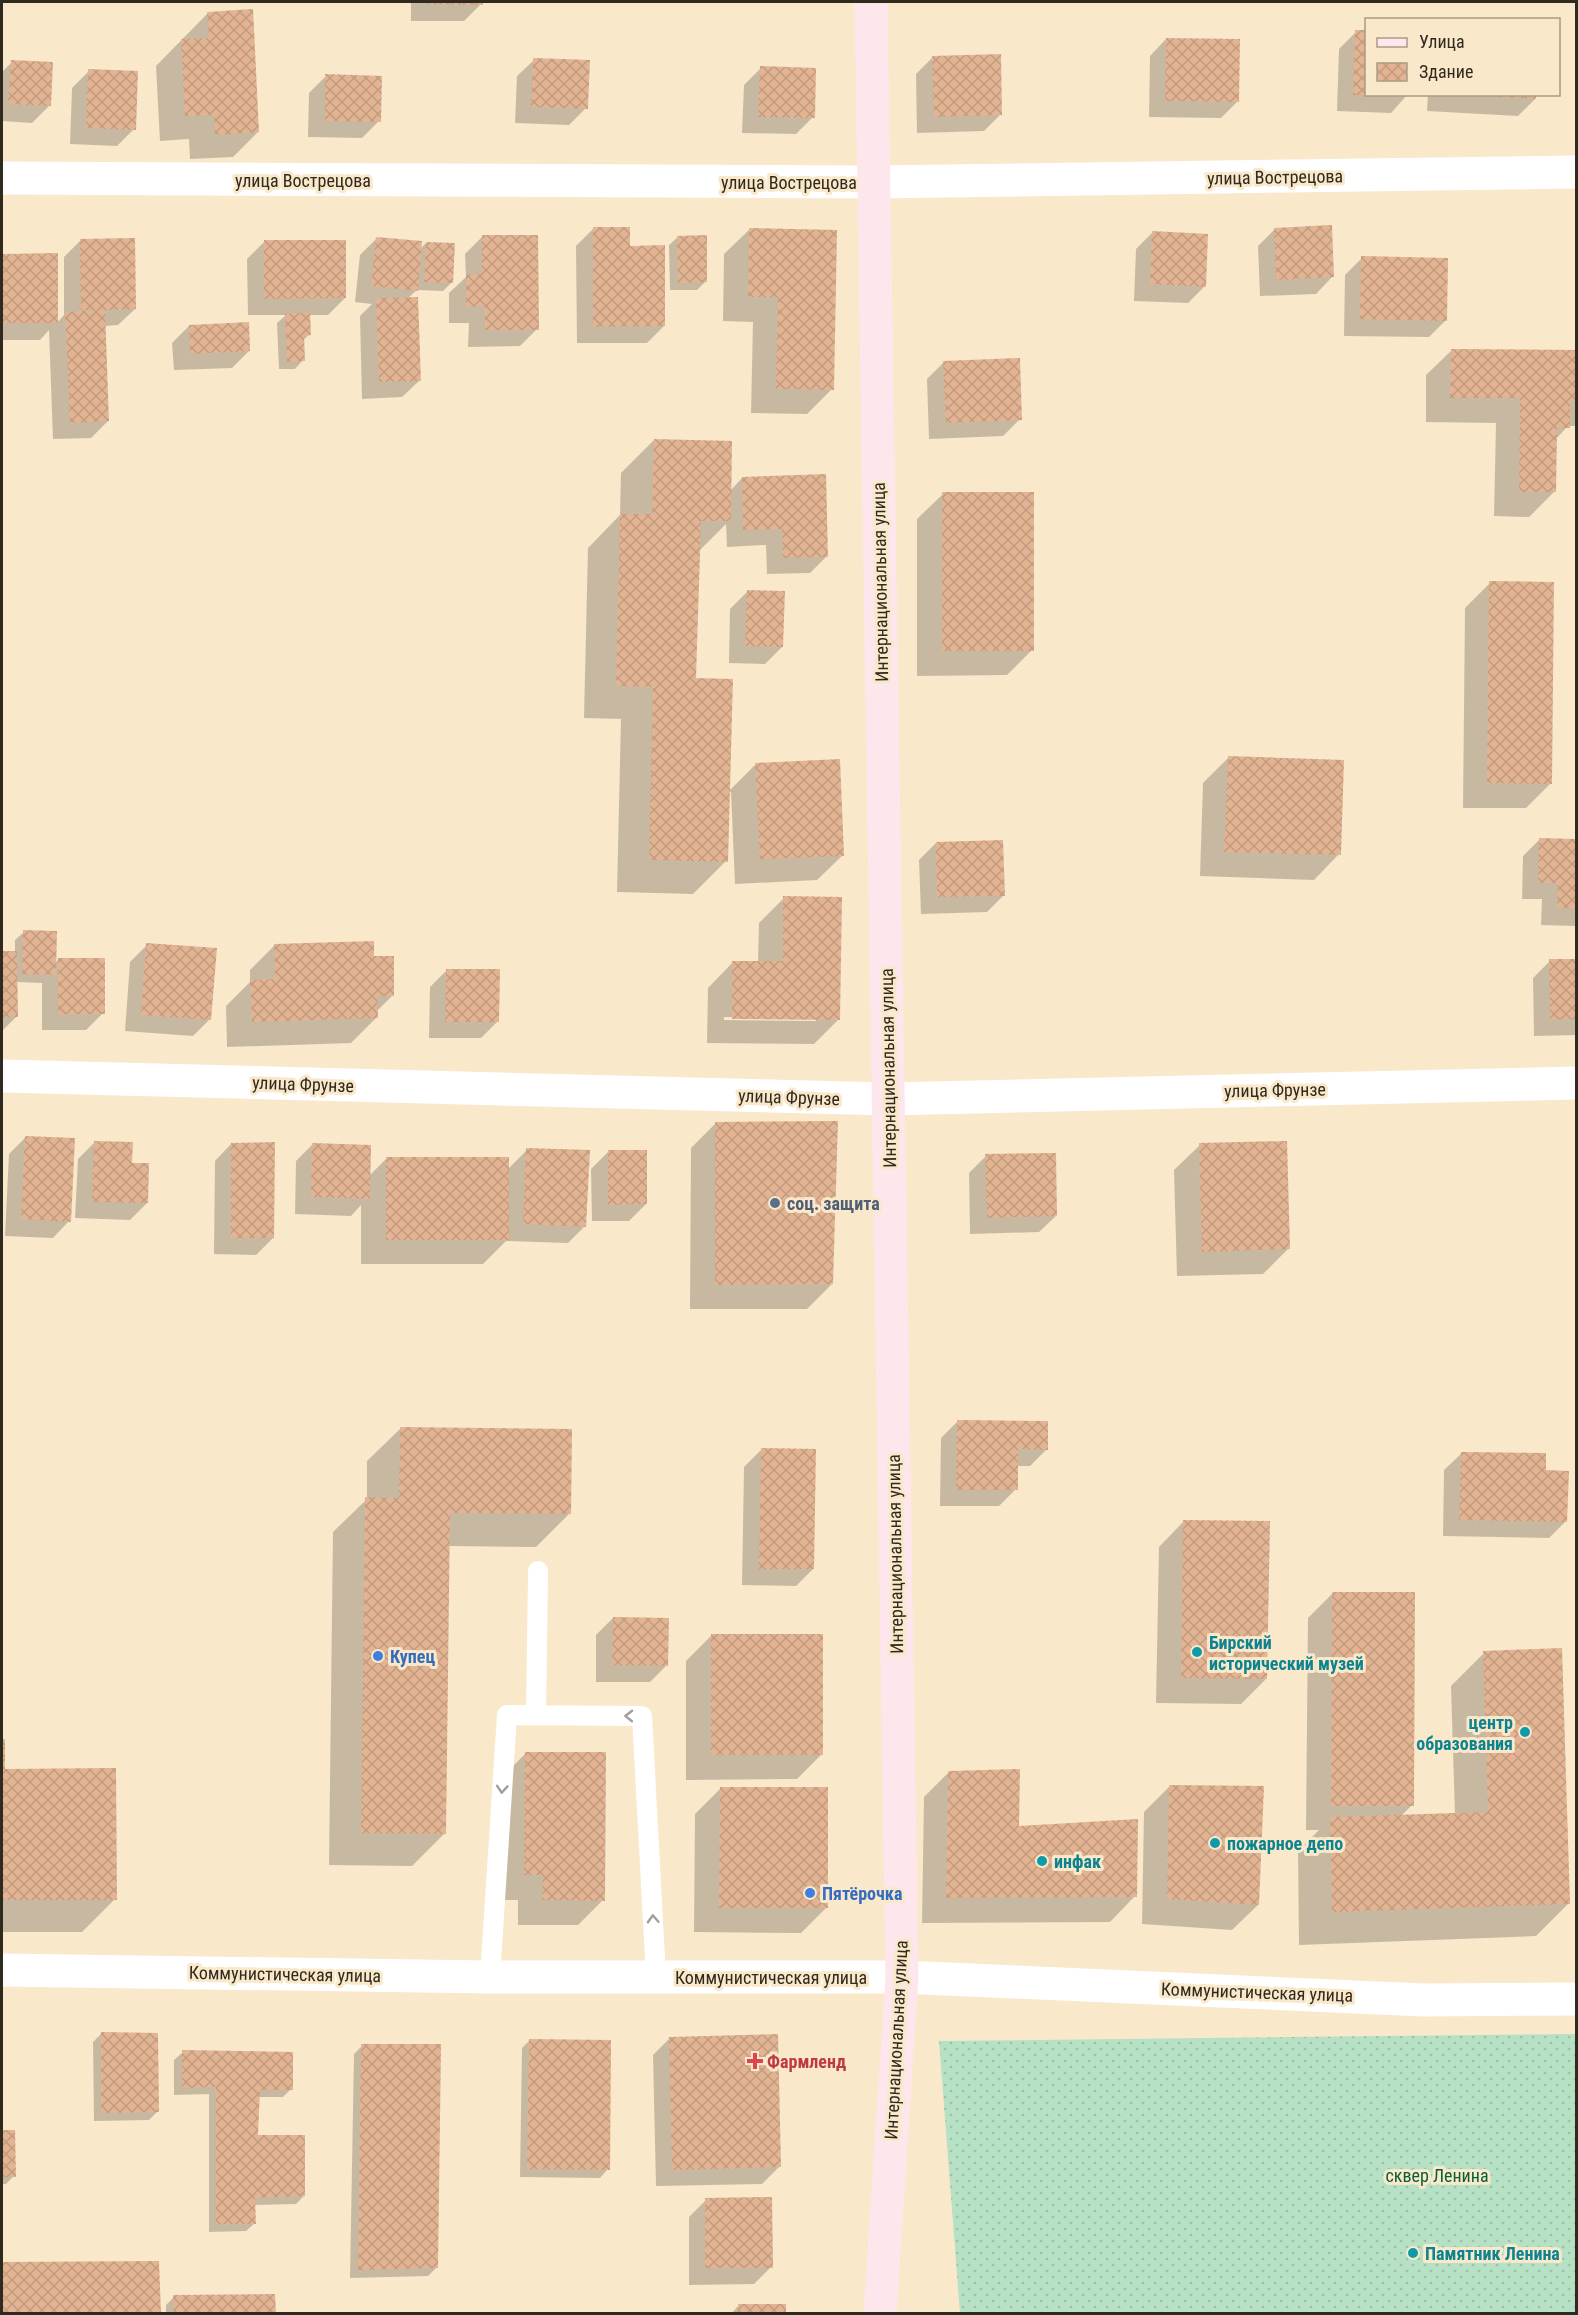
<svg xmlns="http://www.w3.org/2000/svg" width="1578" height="2315" font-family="'Roboto Condensed',sans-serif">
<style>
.grass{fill:url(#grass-dots)}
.shadow{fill:#0003;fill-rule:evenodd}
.building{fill:url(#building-cross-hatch)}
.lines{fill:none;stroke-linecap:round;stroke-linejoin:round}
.service{stroke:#fff;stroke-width:20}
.minor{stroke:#fff;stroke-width:33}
.tertiary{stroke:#fff;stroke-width:33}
.secondary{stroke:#fee6ed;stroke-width:33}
.oneway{stroke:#a29f9a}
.service-dot{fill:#5c6f8a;stroke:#f9e8ca;stroke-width:2}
.culture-dot{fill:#0f9aa8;stroke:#f9e8ca;stroke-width:2}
.shop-dot{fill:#3f7fe0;stroke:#f9e8ca;stroke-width:2}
.health-dot{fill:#e0444e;stroke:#f9e8ca;stroke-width:2}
.labels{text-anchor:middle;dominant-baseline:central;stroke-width:6;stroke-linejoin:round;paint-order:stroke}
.street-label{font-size:18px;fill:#30291e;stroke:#f9e8ca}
.service-label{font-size:18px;font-weight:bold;fill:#4e5e75;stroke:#f9e8ca;text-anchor:start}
.culture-label{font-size:18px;font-weight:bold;fill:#0d838f;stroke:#f9e8ca;text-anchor:start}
.shop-label{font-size:18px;font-weight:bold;fill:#366cbe;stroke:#f9e8ca;text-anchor:start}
.health-label{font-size:18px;font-weight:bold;fill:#be3a42;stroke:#f9e8ca;text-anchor:start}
.park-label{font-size:18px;fill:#065f38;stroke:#f9e8ca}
</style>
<defs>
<pattern id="grass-dots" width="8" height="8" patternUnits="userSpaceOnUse" patternTransform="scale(1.5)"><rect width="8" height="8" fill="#b7e1c5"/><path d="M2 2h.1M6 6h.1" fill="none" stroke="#9ec1a9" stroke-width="1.8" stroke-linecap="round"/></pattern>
<pattern id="building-cross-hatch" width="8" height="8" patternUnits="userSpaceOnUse" patternTransform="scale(1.5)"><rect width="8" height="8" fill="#e2b493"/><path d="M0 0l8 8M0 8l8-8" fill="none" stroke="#c29b7e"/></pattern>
</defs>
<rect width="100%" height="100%" fill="#f9e8ca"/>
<path class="grass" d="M1576,2034V2313H960L939,2041Z"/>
<path class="shadow" d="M411,2H481V4L464,21H411Z
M208,13L258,132L233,157L190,159L189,139L160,141L156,66Z
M1356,32H1366V94H1408L1391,113L1337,111L1339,49Z
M1166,39L1238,101L1221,118L1149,117L1150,56Z
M933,57L1001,114L984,131L917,133L916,74Z
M534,60L586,108L569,125L515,123L517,76Z
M2,61V72L12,62L49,106L32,123L2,121Z
M761,68L813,117L796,134L742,133L744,85Z
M89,71L134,129L117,146L70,144L72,88Z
M326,76L379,121L362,138L308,137L309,93Z
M1428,94H1535V99L1518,116L1427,111Z
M593,229L628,247L664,326L647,343H577L576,246Z
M750,229L832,389L807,414L751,413L753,322L723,321L724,254Z
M1275,229L1332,277L1316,294L1260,296L1258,246Z
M1153,232L1205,286L1188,303L1134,301L1136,249Z
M482,237L537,329L520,346L468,347L469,323H449V293L466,277L465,254Z
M678,237L705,282L697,290H670L669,245Z
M377,238L420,249L426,243L451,283L443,291L417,290L408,298L419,381L402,397L362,399L360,316L372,304L355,302L360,255Z
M81,240L135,309L118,325L104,326L108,421L91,438L53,439L49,330L40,340H2V255H57V323L64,315V257Z
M264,242L345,298L328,315H308L309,335L302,341L303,360L295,369H279L277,323L286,315H248L247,259Z
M1362,258L1446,320L1429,337L1344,336L1345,275Z
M189,326L249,351L232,368L174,370L172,343Z
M1452,350L1576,352V426H1568L1555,440V491L1529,517L1494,516L1496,423L1426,422V375Z
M944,362L1020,419L1003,436L929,439L927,379Z
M654,440L730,491L742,478L827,556L810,573L767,574L766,545L727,547L726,524L698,552L695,680L728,792L756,764L843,855L817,880L735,884L731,792H728L726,861L693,894L617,892L621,719L584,718L588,548L620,515L621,473Z
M943,494L1032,650L1007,675L917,676V519Z
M1490,583L1551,783L1526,808H1463L1465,608Z
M747,592L782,647L765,664L729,663L730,609Z
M1228,758L1339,854L1314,880L1200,876L1203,783Z
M1539,840H1576V926L1541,925L1542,899H1522L1523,856Z
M936,843L1004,895L987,912L921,914L919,860Z
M784,898L839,1019L814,1044L707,1043L708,988L733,962L758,963L759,923ZM724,1017L816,1018V1021L724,1020Z
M24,932L55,963L59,959L103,1013L86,1030H42V983L16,982L17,1016L2,1031V953L15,952V940Z
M147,945L210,1019L193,1036L125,1031L130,962Z
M275,945L373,958L393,995L376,1012V1018L351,1043L227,1047L226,1006L250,982V970Z
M1576,960V1035L1534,1036L1533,978L1550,961Z
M447,970L498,1021L481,1038H429L430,987Z
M716,1123L832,1284L807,1309H690L691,1148Z
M26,1137L69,1221L53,1238L5,1236L9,1154Z
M95,1142L130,1164L147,1203L130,1220L75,1218L78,1159Z
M231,1144L273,1238L256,1255L214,1254L215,1161Z
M313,1144L369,1176L387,1158L508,1169L527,1150L585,1226L568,1243L506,1241L483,1264H361V1205L351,1216L295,1214L296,1161Z
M1200,1145L1288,1249L1263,1274L1177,1276L1174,1170Z
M608,1152L646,1204L629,1221H592L591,1169Z
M986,1156L1056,1216L1039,1232L970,1234L969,1173Z
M958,1421L1047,1449L1030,1466H1017L1016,1489L999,1506H940L941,1438Z
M400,1429L569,1514L536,1547L448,1546L445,1833L412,1866L329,1865L333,1532L367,1499V1461Z
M761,1450L813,1569L796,1586L742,1585L744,1467Z
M1461,1454L1544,1472L1566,1521L1549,1538L1443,1536L1444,1470Z
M1184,1521L1266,1679L1241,1704L1156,1703L1159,1547Z
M1333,1593L1412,1805L1401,1816L1455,1815L1451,1686L1484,1653L1569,1903L1536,1936L1299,1945L1298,1851L1319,1830H1306L1308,1618Z
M613,1618L667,1665L650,1682H596V1635Z
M711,1636L822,1754L797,1779L686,1780V1661Z
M2,1740H3L4,1771L115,1899L82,1932H2Z
M526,1753L603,1900L578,1925H518V1900H499L501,1778Z
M949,1772L1017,1827L1135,1896L1110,1922L922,1923L924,1797Z
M1169,1787L1258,1905L1232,1930L1142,1924L1144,1812Z
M720,1789L826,1908L801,1933L694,1932L695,1814Z
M101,2034L157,2112L149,2120L94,2121L93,2042Z
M670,2038L779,2167L762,2184L656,2186L653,2055Z
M530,2040L608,2169L600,2178L520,2177L522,2048Z
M362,2046L436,2268L428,2276L350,2278L354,2054Z
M183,2052L291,2089L283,2097H258L257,2137L304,2196L296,2204L254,2205L255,2223L246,2231L209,2232V2094L174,2095V2060Z
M2,2132H14V2176L6,2184H2Z
M706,2200L771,2267L754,2284L689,2285V2217Z
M157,2262L159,2314H2V2264Z
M174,2297L274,2314H166V2305Z
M739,2305L784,2314H731Z"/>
<path class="building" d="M427,2H483V5L427,4Z
M253,9L259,132L215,135L214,115L185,116L181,39L209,38L207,12Z
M1355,30H1366V95H1353Z
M1166,38L1240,39L1239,102L1165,101Z
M1001,54L1002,115L934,117L932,56Z
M533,58L590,60L588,109L531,107Z
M11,60L53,62L51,106L8,104Z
M760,66L816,68L815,118L758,117Z
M88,69L138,71L136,130L86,128Z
M325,74L382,76L381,122L325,121Z
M1476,94H1536V99L1476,96Z
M1332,225L1334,277L1276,280L1274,228Z
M593,227H630V246L665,245V326L593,327Z
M749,228L837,230L834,390L776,389L778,297H748Z
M1152,231L1208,234L1206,287L1150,284Z
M482,235H538L539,330H485V306L466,307V275L482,274Z
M707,235V282L678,283L677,236Z
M376,237L422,241L418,291L371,286Z
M135,238L136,309L105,310L109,421L70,423L65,312L102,310H81L80,239Z
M264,240H346V298L264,299Z
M426,242L455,243L453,283L424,282Z
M58,253V323H2V254Z
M1361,256L1448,258L1447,321L1360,319Z
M418,297L421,381L379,382L376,298Z
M310,312L311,335L304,336L305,361L287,362L285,314Z
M249,322L250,351L190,354L189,325Z
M1451,349L1576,350V401H1570V428H1557L1556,492H1519L1520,398H1450Z
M1020,358L1022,420L946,423L943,361Z
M654,439L732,441L731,521H701L696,678L733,679L728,862L649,860L653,687L616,686L620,514H652Z
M826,474L828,557L783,558L782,529L743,530L742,477Z
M942,492H1034V651H942Z
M1489,581L1554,582L1552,784L1487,783Z
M747,590L785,591L783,647L745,646Z
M1228,756L1344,760L1341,855L1224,852Z
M840,759L844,856L760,859L755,763Z
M1539,838L1576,839V909L1557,908L1558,883H1538Z
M1003,840L1005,896L937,897L936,842Z
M783,896L842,897L840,1020L732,1019V961H783Z
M23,930L57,931L56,975L22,974Z
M374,941V956H394V996H377L378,1018L252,1022L250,980L275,979L274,944Z
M146,943L217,948L211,1020L141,1015Z
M2,951H17L18,1017H2Z
M58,958H105V1014H58Z
M1549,959H1576V1019L1550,1020Z
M446,969H500L499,1022H445Z
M838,1121L833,1284L715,1285V1122Z
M25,1136L75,1138L71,1222L21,1219Z
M94,1141L133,1142L132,1163H149L148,1203L92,1202Z
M1287,1141L1290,1249L1202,1252L1199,1143Z
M275,1142L274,1238H231V1143Z
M312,1143L371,1145L370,1199L311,1197Z
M526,1148L590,1150L586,1227L523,1224Z
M608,1150H647V1204L608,1205Z
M1056,1153L1057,1216L987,1218L985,1154Z
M386,1157H509V1240H386Z
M957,1420L1048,1421V1450L1018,1449V1490H956Z
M400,1427L572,1429L571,1514L450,1513L446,1834L361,1833L365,1497L399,1498Z
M761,1448L816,1449L814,1569H759Z
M1461,1452L1546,1453V1470L1569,1471L1567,1522L1459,1520Z
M1183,1520L1270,1521L1267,1679L1181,1678Z
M1332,1592H1415L1414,1806H1331Z
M613,1617L669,1618L668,1666L612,1665Z
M711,1634H823V1755H711Z
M1562,1648L1570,1904L1332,1912L1330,1817L1488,1812L1483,1651Z
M2,1739H5V1769L116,1768L117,1900H2Z
M525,1752H606L605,1901L542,1900L543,1875H524Z
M1020,1769L1019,1826L1138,1819L1137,1897L946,1898L948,1771Z
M1169,1785L1264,1786L1259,1905L1167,1899Z
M720,1787H828V1908H719Z
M101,2032L158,2033L159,2112L101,2113Z
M778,2034L781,2167L672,2170L669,2037Z
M529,2039L611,2040L610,2170L527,2169Z
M361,2044H441L438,2268L358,2270Z
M182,2050L293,2052V2090H260L258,2135H305V2196L255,2198L256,2224H216V2087L182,2088Z
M2,2130H15L16,2177H2Z
M772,2197L773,2268H705V2198Z
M159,2261L161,2314H2V2262Z
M275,2294L276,2314H174L173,2295Z
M738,2304H786V2314H738Z"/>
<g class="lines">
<path class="service" d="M536,1715L538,1571
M490,1977L507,1715L642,1716L656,1977"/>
<path class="minor" d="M2,178L874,182L1576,172
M2,1076L888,1099L1576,1083"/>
<path class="tertiary" d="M2,1970L490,1977H902L1424,2000L1576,1999"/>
<path class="secondary" d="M871,2L902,1977L880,2314"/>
</g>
<defs><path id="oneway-chevron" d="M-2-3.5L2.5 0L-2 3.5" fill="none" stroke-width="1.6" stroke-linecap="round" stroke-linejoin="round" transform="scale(1.5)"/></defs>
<g class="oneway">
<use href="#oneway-chevron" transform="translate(629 1716) rotate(-179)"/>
<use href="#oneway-chevron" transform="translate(502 1789) rotate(94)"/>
<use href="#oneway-chevron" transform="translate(653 1919) rotate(-93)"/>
</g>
<circle class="service-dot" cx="775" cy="1203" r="6"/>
<g class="culture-dot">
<circle cx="1197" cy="1652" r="6"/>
<circle cx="1525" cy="1732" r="6"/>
<circle cx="1215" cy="1843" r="6"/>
<circle cx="1042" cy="1861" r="6"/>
<circle cx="1413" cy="2253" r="6"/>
</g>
<g class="shop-dot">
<circle cx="378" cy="1656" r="6"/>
<circle cx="810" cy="1893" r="6"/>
</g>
<path class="health-dot" d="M752 2052h6v6h6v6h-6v6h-6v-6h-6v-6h6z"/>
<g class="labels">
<g class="street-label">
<text transform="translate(1275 177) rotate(-1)">улица Вострецова</text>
<text x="303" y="180">улица Вострецова</text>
<text x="789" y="182">улица Вострецова</text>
<text transform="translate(880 582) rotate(-91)">Интернациональная улица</text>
<text transform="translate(888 1068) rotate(-91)">Интернациональная улица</text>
<text transform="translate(303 1084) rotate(2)">улица Фрунзе</text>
<text transform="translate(1275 1090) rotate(-1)">улица Фрунзе</text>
<text transform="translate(789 1097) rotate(2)">улица Фрунзе</text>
<text transform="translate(895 1554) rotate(-91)">Интернациональная улица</text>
<text transform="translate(285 1974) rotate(1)">Коммунистическая улица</text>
<text x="771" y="1977">Коммунистическая улица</text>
<text transform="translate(1257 1992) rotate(2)">Коммунистическая улица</text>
<text transform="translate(896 2040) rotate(-87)">Интернациональная улица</text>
</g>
<g class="service-label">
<text x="787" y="1203">соц. защита</text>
</g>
<g class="culture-label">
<text x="1209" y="1642">Бирский<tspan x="1209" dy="21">исторический музей</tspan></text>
<text x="1513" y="1722" text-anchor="end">центр<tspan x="1513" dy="21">образования</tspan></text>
<text x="1227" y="1843">пожарное депо</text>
<text x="1054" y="1861">инфак</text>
<text x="1425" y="2253">Памятник Ленина</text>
</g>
<g class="shop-label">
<text x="390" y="1656">Купец</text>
<text x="822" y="1893">Пятёрочка</text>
</g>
<g class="health-label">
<text x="767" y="2061">Фармленд</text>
</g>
<g class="park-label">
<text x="1437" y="2175">сквер Ленина</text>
</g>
</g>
<rect width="1578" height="2315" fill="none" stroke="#30291e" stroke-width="6"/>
<rect x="1365" y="18" width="195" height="78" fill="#f9e8ca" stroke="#a99c85" stroke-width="1.5"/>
<rect x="1377" y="38" width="30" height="9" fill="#fee6ed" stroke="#a99c85" stroke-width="1.5"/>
<text x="1419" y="48" font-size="18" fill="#30291e">Улица</text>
<rect x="1377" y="63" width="30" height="18" fill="url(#building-cross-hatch)" stroke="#a99c85" stroke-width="1.5"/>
<text x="1419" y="78" font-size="18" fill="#30291e">Здание</text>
</svg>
